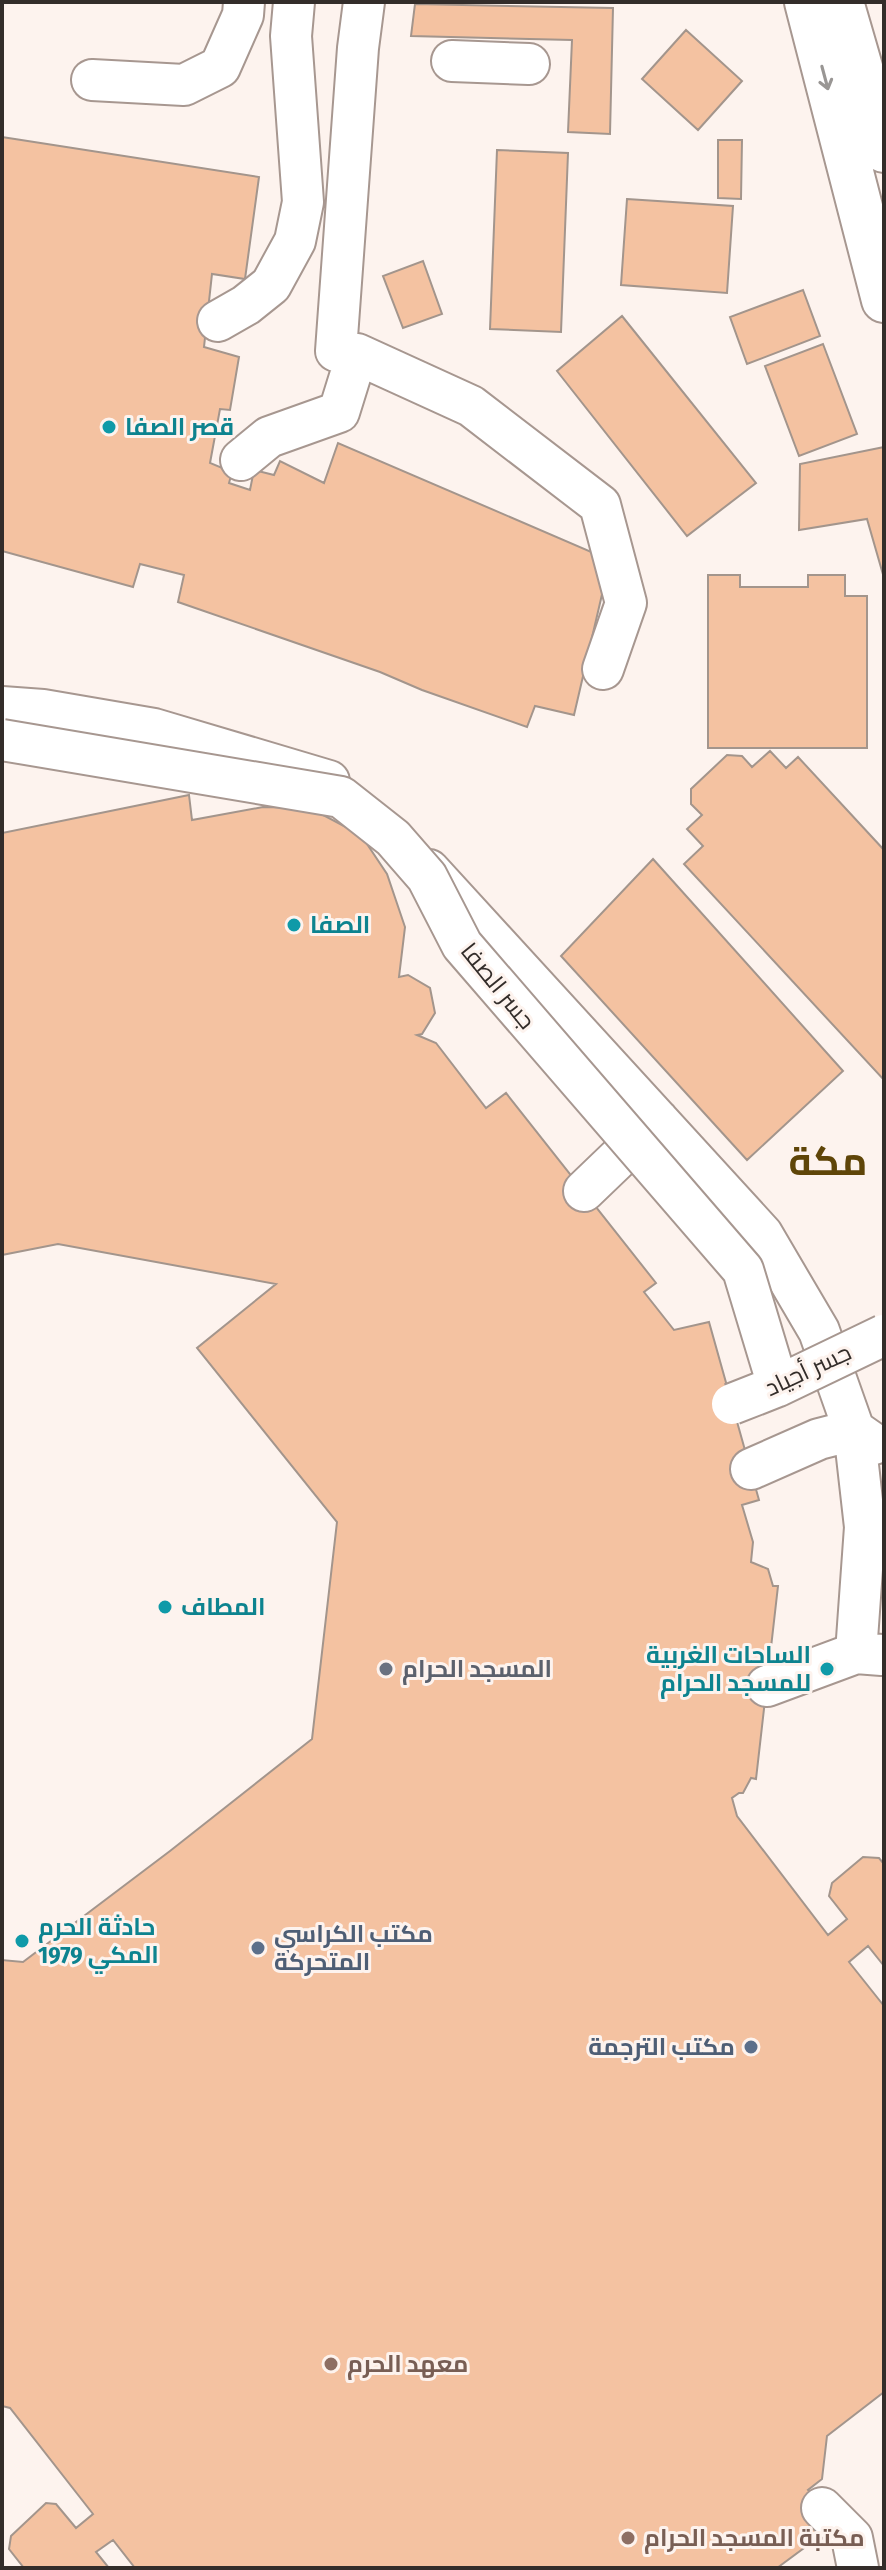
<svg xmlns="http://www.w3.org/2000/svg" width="886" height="2570" font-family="'Fira Sans Condensed',Cairo,sans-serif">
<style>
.building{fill:#f4c2a1;stroke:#a3958c;stroke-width:2}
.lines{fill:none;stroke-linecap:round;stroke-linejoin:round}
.minor-casing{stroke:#a79790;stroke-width:44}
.highway-casing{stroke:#a79790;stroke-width:48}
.minor{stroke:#fff;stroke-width:40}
.highway{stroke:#fff;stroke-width:44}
.minor-bridge-casing{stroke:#a79790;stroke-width:44;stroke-linecap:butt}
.minor-bridge{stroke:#fff;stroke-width:40}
.oneway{stroke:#999694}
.culture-dot{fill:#0f9aa8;stroke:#fdf3ee;stroke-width:3}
.worship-dot{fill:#6b7280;stroke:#fdf3ee;stroke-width:3}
.service-dot{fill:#5c6f8a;stroke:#fdf3ee;stroke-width:3}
.education-dot{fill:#8d6e63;stroke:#fdf3ee;stroke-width:3}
.labels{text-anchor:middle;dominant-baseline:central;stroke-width:6;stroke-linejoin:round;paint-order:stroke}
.culture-label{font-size:24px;font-weight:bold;fill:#0d838f;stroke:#fdf3ee;text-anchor:start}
.street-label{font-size:24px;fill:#332d2a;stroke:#fdf3ee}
.worship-label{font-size:24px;font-weight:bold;fill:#5b616d;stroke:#fdf3ee;text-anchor:start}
.service-label{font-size:24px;font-weight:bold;fill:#4e5e75;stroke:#fdf3ee;text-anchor:start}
.education-label{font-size:24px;font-weight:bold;fill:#785e54;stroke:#fdf3ee;text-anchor:start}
.town-label{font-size:40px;font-weight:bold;fill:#5f4508;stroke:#fdf3ee}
</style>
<rect width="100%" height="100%" fill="#fdf3ee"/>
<path class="building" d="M415,4L613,8L610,134L568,132L572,40L411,36Z
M686,30L742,81L698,130L642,79Z
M2,137L259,177L245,279L212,274L204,347L239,357L230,410L220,409L210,463L232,472L229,483L250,490L254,470L274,475L280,461L324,483L338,443L610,560L574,715L535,706L527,727L422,690L380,672L178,602L184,575L140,564L133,587L2,551Z
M718,140H742L741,199L718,198Z
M497,150L568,153L561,332L490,329Z
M627,199L733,206L727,293L621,285Z
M423,261L442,314L403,328L383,276Z
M803,290L820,336L747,364L730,317Z
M622,316L756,483L687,536L557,371Z
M823,344L857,434L799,456L765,366Z
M884,447V578L867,519L799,530L800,464Z
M708,575H740V587H808V575H845V596H867V748H708Z
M770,751L786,768L798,757L884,850V1080L684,864L703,846L687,829L702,815L691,804V789L727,755L742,756L752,767Z
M189,795L192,820L263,807L310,808L361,835L387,874L405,927L399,977L408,975L430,988L435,1013L422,1034L417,1035L436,1043L486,1108L506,1093L656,1283L644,1292L674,1330L709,1322L759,1500L742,1505L753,1542L751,1562L768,1569L773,1586H778L756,1779L751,1778L743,1793H739L732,1798L737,1816L828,1935L847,1919L829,1896L832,1883L863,1857L879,1858L884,1864V1966L868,1946L849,1962L884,2006V2392L827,2436L822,2479L808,2490L825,2509L823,2534L777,2568H135L113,2540L96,2552L109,2568H24L9,2549L11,2536L46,2503L56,2504L76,2528L93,2514L10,2408L2,2406V1960L23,1962L170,1851L312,1739L337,1522L197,1348L276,1284L58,1244L2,1255V833Z
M653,859L843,1071L747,1160L561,956Z"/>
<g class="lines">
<g class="minor-casing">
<path id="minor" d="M364,2L358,48L336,351L357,354L471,406L600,505L626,603L603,669
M452,61L529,64
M92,80L184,85L220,67L243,15L244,2
M218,321L246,305L271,285L295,241L303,202L291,36L294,2
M241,460L269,437L339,412L357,354
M2,707L43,710L154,729L329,781
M429,870L762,1234L819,1331L854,1430L865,1527L856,1653
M584,1191L658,1120
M751,1469L819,1439L854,1430L874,1444
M767,1686L856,1653L882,1655
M822,2508L852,2538L858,2568"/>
</g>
<g class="highway-casing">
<path id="highway" d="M807,2L884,300
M841,2L884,150"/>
</g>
<use href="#minor" class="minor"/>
<use href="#highway" class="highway"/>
<g class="minor-bridge-casing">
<path id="minor-bridge" d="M2,740L341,797L393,838L427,877L462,945L743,1270L778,1386
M732,1404L778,1386L884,1335"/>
</g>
<use href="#minor-bridge" class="minor-bridge"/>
</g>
<defs><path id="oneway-shaft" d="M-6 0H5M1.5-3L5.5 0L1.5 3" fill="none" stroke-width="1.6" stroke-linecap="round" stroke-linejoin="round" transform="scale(2)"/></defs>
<use class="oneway" href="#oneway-shaft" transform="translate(825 78) rotate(75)"/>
<g class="culture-dot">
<circle cx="109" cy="427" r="8"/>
<circle cx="294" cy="925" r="8"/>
<circle cx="165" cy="1607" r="8"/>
<circle cx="827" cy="1669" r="8"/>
<circle cx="22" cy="1941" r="8"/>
</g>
<circle class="worship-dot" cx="386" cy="1669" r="8"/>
<g class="service-dot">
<circle cx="258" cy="1948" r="8"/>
<circle cx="751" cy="2047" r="8"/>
</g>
<g class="education-dot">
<circle cx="331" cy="2364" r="8"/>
<circle cx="628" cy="2538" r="8"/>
</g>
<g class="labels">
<g class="culture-label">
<text x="125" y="427">قصر الصفا</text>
<text x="310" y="925">الصفا</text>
<text x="181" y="1607">المطاف</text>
<text x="811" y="1655" text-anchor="end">الساحات الغربية<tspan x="811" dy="28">للمسجد الحرام</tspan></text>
<text x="38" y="1927">حادثة الحرم<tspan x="38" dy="28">المكي 1979</tspan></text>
</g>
<g class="street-label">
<text transform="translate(498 986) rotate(51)">جسر الصفا</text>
<text transform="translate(808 1370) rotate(-25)">جسر أجياد</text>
</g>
<g class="worship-label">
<text x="402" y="1669">المسجد الحرام</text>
</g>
<g class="service-label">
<text x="274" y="1934">مكتب الكراسي<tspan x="274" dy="28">المتحركة</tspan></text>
<text x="735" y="2047" text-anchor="end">مكتب الترجمة</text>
</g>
<g class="education-label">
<text x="347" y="2364">معهد الحرم</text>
<text x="644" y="2538">مكتبة المسجد الحرام</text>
</g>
<g class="town-label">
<text x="828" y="1162">مكة</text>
</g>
</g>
<rect width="886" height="2570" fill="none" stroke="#332d2a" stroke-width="8"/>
</svg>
